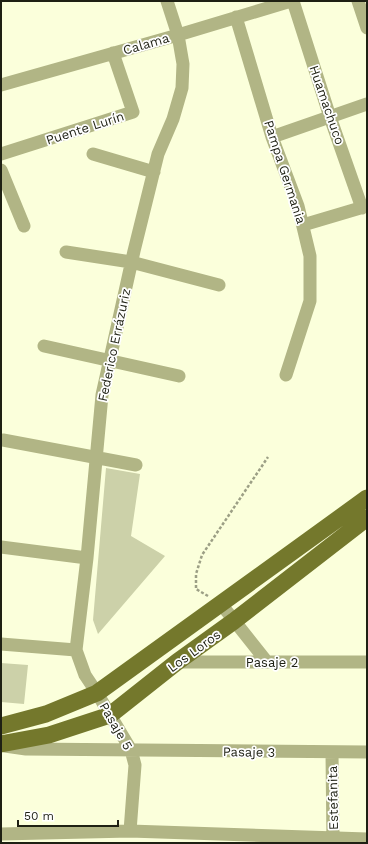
<svg xmlns="http://www.w3.org/2000/svg" width="368" height="844" font-family="'Work Sans',sans-serif">
<style>
.green{fill:#ccd1a9}
.lines{fill:none;stroke-linecap:round;stroke-linejoin:round}
.path{stroke:#9c9f85;stroke-width:2.5;stroke-dasharray:3 2;stroke-linecap:butt}
.minor{stroke:#b1b585;stroke-width:13}
.major{stroke:#74782c;stroke-width:17}
.labels{text-anchor:middle;dominant-baseline:central;stroke-width:3.5;stroke-linejoin:round;paint-order:stroke}
.street-label{font-size:13px;fill:#1e2013;stroke:#fff}
</style>
<rect width="100%" height="100%" fill="#fbffdb"/>
<path class="green" d="M106,468L140,474L131,536L165,556L98,634L93,620Z
M1,663L28,665L24,704L1,702Z"/>
<g class="lines">
<path class="path" d="M208,596L196,589V574L202,555L268,457"/>
<path class="minor" d="M293,1L330,117L362,208
M358,1L367,28
M236,17L272,137L298,206L310,256V301L286,375
M1,85L178,35L291,1
M272,137L367,104
M1,154L133,112L113,53
M93,154L154,172
M1,170L24,226
M303,225L367,206
M66,252L131,262L219,285
M44,346L179,376
M3,440L136,465
M1,547L87,558
M221,604L267,662
M1,644L76,650
M177,662H367
M5,746L26,749L367,752
M332,753L333,843
M130,831L135,765L131,750L97,693L85,675L76,650L87,558L102,395L134,251L158,154L173,119L182,88L183,64L178,35L167,1
M1,834L130,831L367,839"/>
<path class="major" d="M1,726L46,714L97,693L367,498
M1,744L49,735L110,715L177,662L234,621L367,518"/>
</g>
<g class="labels">
<g class="street-label">
<text transform="translate(146 44) rotate(-16)">Calama</text>
<text transform="translate(327 105) rotate(71)">Huamachuco</text>
<text transform="translate(85 128) rotate(-18)">Puente Lurín</text>
<text transform="translate(285 172) rotate(72)">Pampa Germania</text>
<text transform="translate(114 345) rotate(-78)">Federico Errázuriz</text>
<text transform="translate(194 651) rotate(-36)">Los Loros</text>
<text x="272" y="662">Pasaje 2</text>
<text transform="translate(116 726) rotate(60)">Pasaje 5</text>
<text transform="translate(249 752) rotate(1)">Pasaje 3</text>
<text transform="translate(333 798) rotate(-91)">Estefanita</text>
</g>
</g>
<rect width="368" height="844" fill="none" stroke="#1e2013" stroke-width="4"/>
<path d="M18 820v6h100v-6" fill="none" stroke="#1e2013" stroke-width="2"/>
<text x="24" y="820" font-size="12" fill="#1e2013" stroke="#ffffff" stroke-width="3" paint-order="stroke">50 m</text>
</svg>
